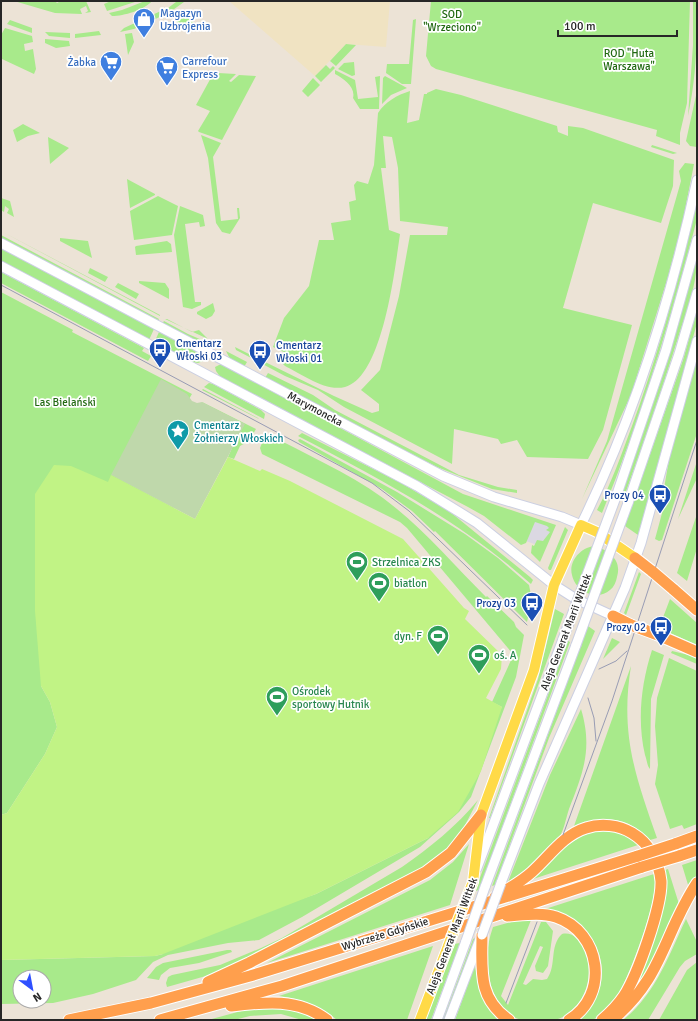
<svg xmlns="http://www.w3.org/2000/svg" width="698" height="1021" font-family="Signika,sans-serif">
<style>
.industrial{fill:#dbd8e2}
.education{fill:#f0e3c2}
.green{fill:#a8ea8b;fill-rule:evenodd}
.cemetery{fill:#bfd8ab}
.pitch{fill:#c1f385}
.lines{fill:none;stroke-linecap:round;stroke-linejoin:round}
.secondary-casing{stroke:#cbcfe2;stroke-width:11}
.primary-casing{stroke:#fff;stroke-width:12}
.highway-casing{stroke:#fff;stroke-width:13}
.secondary{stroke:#fff;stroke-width:9}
.primary{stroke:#ffda47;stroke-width:10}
.highway{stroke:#ff9f4d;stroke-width:11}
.tram{stroke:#989cb4;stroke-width:1}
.secondary-bridge-casing{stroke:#cbcfe2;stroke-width:11;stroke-linecap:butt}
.primary-bridge-casing{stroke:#fff;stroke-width:12;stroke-linecap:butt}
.highway-bridge-casing{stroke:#fff;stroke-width:13;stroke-linecap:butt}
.secondary-bridge{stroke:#fff;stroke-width:9}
.primary-bridge{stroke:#ffda47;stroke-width:10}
.highway-bridge{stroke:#ff9f4d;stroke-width:11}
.labels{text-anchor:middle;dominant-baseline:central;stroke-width:3.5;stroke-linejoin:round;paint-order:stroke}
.shop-label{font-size:11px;fill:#366cbe;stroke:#fff;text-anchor:start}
.park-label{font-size:11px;fill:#216911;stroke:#fff}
.transit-label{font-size:11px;fill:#164399;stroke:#fff;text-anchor:end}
.street-label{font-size:11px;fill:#272727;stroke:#fff}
.culture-label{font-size:11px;fill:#0d838f;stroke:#fff;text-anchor:start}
.leisure-label{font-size:11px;fill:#27864d;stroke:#fff;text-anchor:start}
</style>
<rect width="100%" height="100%" fill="#ece3d6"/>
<path class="industrial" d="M535,521L553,527L546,543L537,545L526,541Z"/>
<path class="education" d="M229,1H390L386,47L346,44L315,76Z"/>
<path class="green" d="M14,1H55L57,3L61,1H86L91,12L85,13L88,11L86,6L80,9L82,14L55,13Z
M111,1H138L107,11L104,4Z
M145,1H152C144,10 124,16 112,16L109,13L122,10Z
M182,1L184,2L170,12L168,8L176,2Z
M431,1H690L687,103L680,133V145L656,136L657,130L436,69L431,66L426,56Z
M693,1H696C698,40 696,78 688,116L693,45Z
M163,10L166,14L134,29L120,32L124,28Z
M180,10L194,23L190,27L177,22L172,15Z
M416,19L411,84H402L386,73L387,64H409L413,20Z
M10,20L32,28V33L7,24Z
M5,28L32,36L33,42L24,44L25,51L33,49L36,69L34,74L2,59L1,35Z
M99,31L101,35L75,38V34Z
M45,32L70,33V38L49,36Z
M132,33L134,42L128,55L125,34Z
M45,39L69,41L70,46L56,48L45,43Z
M346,44L356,45L336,66L330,61Z
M354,62L355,75L352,76L338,69L344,63Z
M326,65L330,69L333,66L335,68L321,82L315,76Z
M335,70L355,80L358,99L378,97L375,77L380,76L379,109H360L353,98C356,87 343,78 335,74Z
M218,73L236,74L229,81L231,82L239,75L256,76L222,140L199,132L198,131L210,111L196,105L213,74Z
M385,76L407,88L391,95L382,104L383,78Z
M313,78L320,85L308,97L302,91Z
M436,89L461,95L557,126L558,132L568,136V126L583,128L674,160L673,186L661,223L593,203L563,308L632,325L603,430L588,459L527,457L517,440L501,444L498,439L454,429L452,464L344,407L318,390L285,376L236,350L235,347L334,396L372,413L379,411V404L361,390L380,370L399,296L410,235H447L448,227L400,221L398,168L392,137L383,136L386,168H381L389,230L400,234C395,268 383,377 345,387C325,392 302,374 285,366L282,363L286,353L273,347L284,318L309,286L319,240H334L331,223L351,220L349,202L356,200L354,185L357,181L368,184L374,165L378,113C385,102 397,95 410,91L407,123L419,120L424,94H427V93Z
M697,91V147L690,146L686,141Z
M23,124L40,133L28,136L17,142L13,130Z
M201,135L221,143L213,157L221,221L238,219L237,208H239L240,218L230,234L222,232L216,223L208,158Z
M48,137L69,148L50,164Z
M652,145L677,153L673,154L651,147Z
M685,163L694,164L683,220L668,277L631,395L582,499L607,441L681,181L679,171Z
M127,179L155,194V195L130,208Z
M158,196L178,206L172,235L134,240L130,211Z
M1,198L10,201L14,217L7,213L9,209L5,206L4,212L1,210Z
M697,201V219C671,319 641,418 602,513L597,510C612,482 621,455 632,426C659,352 679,277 697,201Z
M180,206L203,215L205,226L200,227L199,222L185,224L195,302H201V305L192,309L183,307L174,235Z
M1,231L160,315V316Z
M1,235L159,319L158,321L1,238Z
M60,238L88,241L92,258L60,241Z
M167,241L171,244L172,252L136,255L135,247L136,246Z
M1,248L154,329L149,340L1,261Z
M697,258C697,286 686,312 678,338C661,393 642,447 623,500L620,499L668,360Z
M90,268L108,277L105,282L88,273Z
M1,272L144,348L142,351L151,356L148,361L1,283Z
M139,281L165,283L169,289V299L139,283Z
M118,283L139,294L136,299L115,287Z
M1,292L73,330L72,332L192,394L189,399L149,404L112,475L174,508L41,686L50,702L57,727L45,754L7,813L1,815Z
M213,303L215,311L212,316L206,319L197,314V312Z
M697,310V323L638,535L625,526L683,360Z
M165,319H167L192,332L199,330L208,339Z
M164,321L188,334L216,346L211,348L208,347L162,324Z
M159,332L203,355V361L198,363L192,362L154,343Z
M226,351L247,362L244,367L230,359Z
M697,359V433L662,540L659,541L655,539L667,495L663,494L670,454Z
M221,364L463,494L556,525L540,562L531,553L532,545L534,546L537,540L543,541L550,532L546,530L549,528L547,526L535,522L526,543L521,545L484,516L468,507L221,378L216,371L215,367Z
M268,373L313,395L335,410L459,475L498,487L517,490V493L492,489L437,467L265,378Z
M209,383L213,384L261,410L265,414L264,419L204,387Z
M203,389L258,418L259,419L202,390Z
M202,402L256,429L249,441L240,446L234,459L228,457L233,446Z
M266,433C305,454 347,472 383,498C422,527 452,563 486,597L487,596L514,622L516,627L524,635L516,677L471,797L459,812L420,847L302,917L259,940L228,943L168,955L153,962L136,980L93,994L53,1003L1,1004V960L155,956L163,954V946L316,894L428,838L502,707L492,702L512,658V653L407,528L400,522L262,454L260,448ZM20,977H44V1001H20Z
M302,433L401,483L449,511L530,577L533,580L531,584C462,522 380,479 298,436Z
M300,439L397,492L465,534L498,558L529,585L532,600L527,622L435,531L434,532L412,511L382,489L299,442L298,440Z
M697,461V478L678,519Z
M697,514V548L687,581L677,573Z
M565,527L568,530L551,570H549L548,568Z
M596,546C610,552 622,560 617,577C616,582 614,587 610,590C597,602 575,591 572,575C568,561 582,546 596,546Z
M639,572L641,574L626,615L624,613Z
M670,599L697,623V645L659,628Z
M555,609L564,614L490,818H489L538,679Z
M588,626L595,631L549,738L495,885L492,886Z
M612,638L620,642L603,659Z
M568,641L570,642L479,890L475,891Z
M652,650L664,655L651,699L650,769C647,766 647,760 645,755C637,721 641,684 652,650Z
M672,651L697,657V664L671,653Z
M669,658L697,671V824L684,829L682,825L670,829L655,784L658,765L655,726L657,698Z
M631,666C620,734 635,775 657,838L650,840C627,816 604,815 574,826Z
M581,709C593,749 583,773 569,809C566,818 564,830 559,838C549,854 524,872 508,882L550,775Z
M478,800L463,829L445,853L420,871L220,972L167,987L166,983L168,977L172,975L220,965L261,948L282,938L402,867C429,848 457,826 478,800Z
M602,830C617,831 627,834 638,845L533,879C555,858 570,835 602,830Z
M469,844L450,905L267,963L430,880L453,862Z
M697,860V875L689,888L682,865Z
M668,869L679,904L650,970L626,1002L662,907L666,894L665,870Z
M654,874C661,895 630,973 619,994C614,1003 607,1011 599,1017C592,1021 585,1020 578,1020C586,1011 595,1002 599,990C612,951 581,913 542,910Z
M686,919L697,942V954L685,961L680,967L648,1020H623C655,995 669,955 686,919Z
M531,920L501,996L508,1005L541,922H546L553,931L548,966L543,973L536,971L535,966L543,947L540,946L523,984L526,985L533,979L542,980L547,979C557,965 549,946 562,934C572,932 578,938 583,947C597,973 585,1012 555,1020C550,1021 544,1020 539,1020C534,1020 529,1021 524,1020C503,1018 491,993 489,975C486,957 487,944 493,927L515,921Z
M477,937L446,1020H443L473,939Z
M460,943L431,1020H426L454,944Z
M433,946L407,1020H337C320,1005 301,999 279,996Z
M227,950H231L232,952L199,963L170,968L161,975L159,980L147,978L156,967L163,963Z
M697,962V1020H659L687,970Z
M475,965C478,987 484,1004 500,1020H455Z
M260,1008C280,1009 298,1009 316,1020H302L281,1014L250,1016L234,1020H208L245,1010Z"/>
<path class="cemetery" d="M161,379L187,394L192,401L197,403L202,402L245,424L195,519L111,475Z"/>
<path class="pitch" d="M228,457L260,471L262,469L290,481L403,539L464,608L469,611L465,619L502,655L501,669L486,698L502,707L481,771L458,812L428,838L316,894L163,954L155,956L1,960V815L7,813L45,754L57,727L50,702L41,686L35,611V494L54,465L71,466L108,482L111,475L195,519Z"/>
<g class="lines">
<g class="secondary-casing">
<path id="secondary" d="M1,243L443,476L494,497L562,517L581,525C635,415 671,300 697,180
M1,266L417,486L477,523L554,585L576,599L613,616
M616,497L666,350L697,240
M628,503L679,354L697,293
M477,868L563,639
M501,883L539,784L625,588L641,543L697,341
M485,887L576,645
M437,1020L466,941
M449,1020L480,939"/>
</g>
<g class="primary-casing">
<path id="primary" d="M468,894L473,882L481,815L534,670L554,585L581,525L597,532L635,558
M420,1020L448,946"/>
</g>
<g class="highway-casing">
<path id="highway" d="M635,558L653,572
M673,589L697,610
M613,616L631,625
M658,635L697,652
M675,844L697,836
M679,856L697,850
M495,897C508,889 521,882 532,872C549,857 563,835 586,828C601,823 619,825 632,833C649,843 659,861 661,881C662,906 638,974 624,996C618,1005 610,1013 602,1020
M507,916C523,915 541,912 556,917C601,932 610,995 569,1020
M482,935C482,969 477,998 509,1020
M208,982L249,963L426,872L451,853L481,815
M231,1006C265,1002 298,998 327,1020
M69,1020L151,1003L250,976L638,856
M160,1020L282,986L642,867
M612,1020C663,979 664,932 697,883"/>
</g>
<use href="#secondary" class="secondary"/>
<use href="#primary" class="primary"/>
<use href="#highway" class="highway"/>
<path class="tram" d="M1,285L372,483L409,511L527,625
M599,669L616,661L627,651
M588,698L594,718L596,741
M563,835L612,701L697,440
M506,1003L537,922"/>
<g class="secondary-bridge-casing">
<path id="secondary-bridge" d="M563,639L616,497
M576,645L628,503
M482,935L501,883
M466,941L485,887"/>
</g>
<g class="primary-bridge-casing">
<path id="primary-bridge" d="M448,946L468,894"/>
</g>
<g class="highway-bridge-casing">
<path id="highway-bridge" d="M653,572L673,589
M631,625L658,635
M638,856L675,844
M642,867L679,856"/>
</g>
<use href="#secondary-bridge" class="secondary-bridge"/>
<use href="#primary-bridge" class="primary-bridge"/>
<use href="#highway-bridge" class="highway-bridge"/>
</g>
<defs>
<g id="shop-pin" transform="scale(1.15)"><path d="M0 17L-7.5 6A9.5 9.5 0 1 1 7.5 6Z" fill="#3f7fe0" stroke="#fff"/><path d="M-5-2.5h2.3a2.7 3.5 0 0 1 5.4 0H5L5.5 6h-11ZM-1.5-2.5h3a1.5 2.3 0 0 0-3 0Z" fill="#fff"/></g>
<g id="supermarket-pin" transform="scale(1.15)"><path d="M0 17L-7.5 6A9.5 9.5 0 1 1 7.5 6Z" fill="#3f7fe0" stroke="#fff"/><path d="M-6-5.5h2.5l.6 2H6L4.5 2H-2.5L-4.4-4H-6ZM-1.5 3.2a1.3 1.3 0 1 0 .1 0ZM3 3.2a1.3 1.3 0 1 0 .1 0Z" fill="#fff"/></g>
<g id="bus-pin" transform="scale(1.15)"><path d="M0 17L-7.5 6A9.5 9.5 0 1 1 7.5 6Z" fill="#1a4fb4" stroke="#fff"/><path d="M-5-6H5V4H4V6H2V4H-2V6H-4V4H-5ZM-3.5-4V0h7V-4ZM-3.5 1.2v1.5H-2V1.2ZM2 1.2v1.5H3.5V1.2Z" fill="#fff"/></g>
<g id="sight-pin" transform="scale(1.15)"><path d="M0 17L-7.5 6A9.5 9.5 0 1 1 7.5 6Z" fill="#0f9aa8" stroke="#fff"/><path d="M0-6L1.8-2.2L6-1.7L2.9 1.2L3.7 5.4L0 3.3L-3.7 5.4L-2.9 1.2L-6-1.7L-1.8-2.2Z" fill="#fff"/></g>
<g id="stadium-pin" transform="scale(1.15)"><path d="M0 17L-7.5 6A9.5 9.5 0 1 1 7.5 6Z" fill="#2e9e5b" stroke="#fff"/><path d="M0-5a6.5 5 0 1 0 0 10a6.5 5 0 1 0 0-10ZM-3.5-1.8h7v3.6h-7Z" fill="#fff"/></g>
</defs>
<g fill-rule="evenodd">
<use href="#shop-pin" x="144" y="19"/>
<use href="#supermarket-pin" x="111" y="62"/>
<use href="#supermarket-pin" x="167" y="67"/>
<use href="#bus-pin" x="160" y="349"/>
<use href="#bus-pin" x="260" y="351"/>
<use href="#sight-pin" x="178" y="431"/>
<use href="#bus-pin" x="660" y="495"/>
<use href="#stadium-pin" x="357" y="562"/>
<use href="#stadium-pin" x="379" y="583"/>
<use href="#bus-pin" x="532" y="603"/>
<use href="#bus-pin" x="661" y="627"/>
<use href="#stadium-pin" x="438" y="636"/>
<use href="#stadium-pin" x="479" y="655"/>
<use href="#stadium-pin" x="277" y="697"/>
</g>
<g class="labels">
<g class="shop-label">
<text x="160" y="13">Magazyn<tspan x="160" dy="13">Uzbrojenia</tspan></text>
<text x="182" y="61">Carrefour<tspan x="182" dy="13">Express</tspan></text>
<text x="96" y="62" text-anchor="end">Żabka</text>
</g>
<g class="park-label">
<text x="452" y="14">SOD<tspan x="452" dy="13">"Wrzeciono"</tspan></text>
<text x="629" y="53">ROD "Huta<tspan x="629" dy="13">Warszawa"</tspan></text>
<text x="65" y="402">Las Bielański</text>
</g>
<g class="transit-label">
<text x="176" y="343" text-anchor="start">Cmentarz<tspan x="176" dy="13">Włoski 03</tspan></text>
<text x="276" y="345" text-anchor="start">Cmentarz<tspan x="276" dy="13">Włoski 01</tspan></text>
<text x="644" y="495">Prozy 04</text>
<text x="516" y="603">Prozy 03</text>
<text x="646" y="627">Prozy 02</text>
</g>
<g class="street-label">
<text transform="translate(315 409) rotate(28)">Marymoncka</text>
<text transform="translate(566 632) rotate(-69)">Aleja Generał Marii Wittek</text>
<text transform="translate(385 934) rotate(-17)">Wybrzeże Gdyńskie</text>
<text transform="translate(452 936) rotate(-69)">Aleja Generał Marii Wittek</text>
</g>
<g class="culture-label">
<text x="194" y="425">Cmentarz<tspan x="194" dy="13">Żołnierzy Włoskich</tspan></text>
</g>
<g class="leisure-label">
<text x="372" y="562">Strzelnica ZKS</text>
<text x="394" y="583">biatlon</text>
<text x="422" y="636" text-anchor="end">dyn. F</text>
<text x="494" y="655">oś. A</text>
<text x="292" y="691">Ośrodek<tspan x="292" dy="13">sportowy Hutnik</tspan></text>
</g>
</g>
<rect width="698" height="1021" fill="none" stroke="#272727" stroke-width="4"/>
<g transform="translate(32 989) rotate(148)"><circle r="19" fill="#ffffff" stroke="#a9a9a9"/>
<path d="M0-3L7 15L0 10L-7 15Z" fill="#2f50ff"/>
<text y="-6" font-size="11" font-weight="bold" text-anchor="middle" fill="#272727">N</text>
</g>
<path d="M558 30v6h119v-6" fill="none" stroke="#272727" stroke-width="2"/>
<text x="564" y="30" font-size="12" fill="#272727" stroke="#ffffff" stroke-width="3" paint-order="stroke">100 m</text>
</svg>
